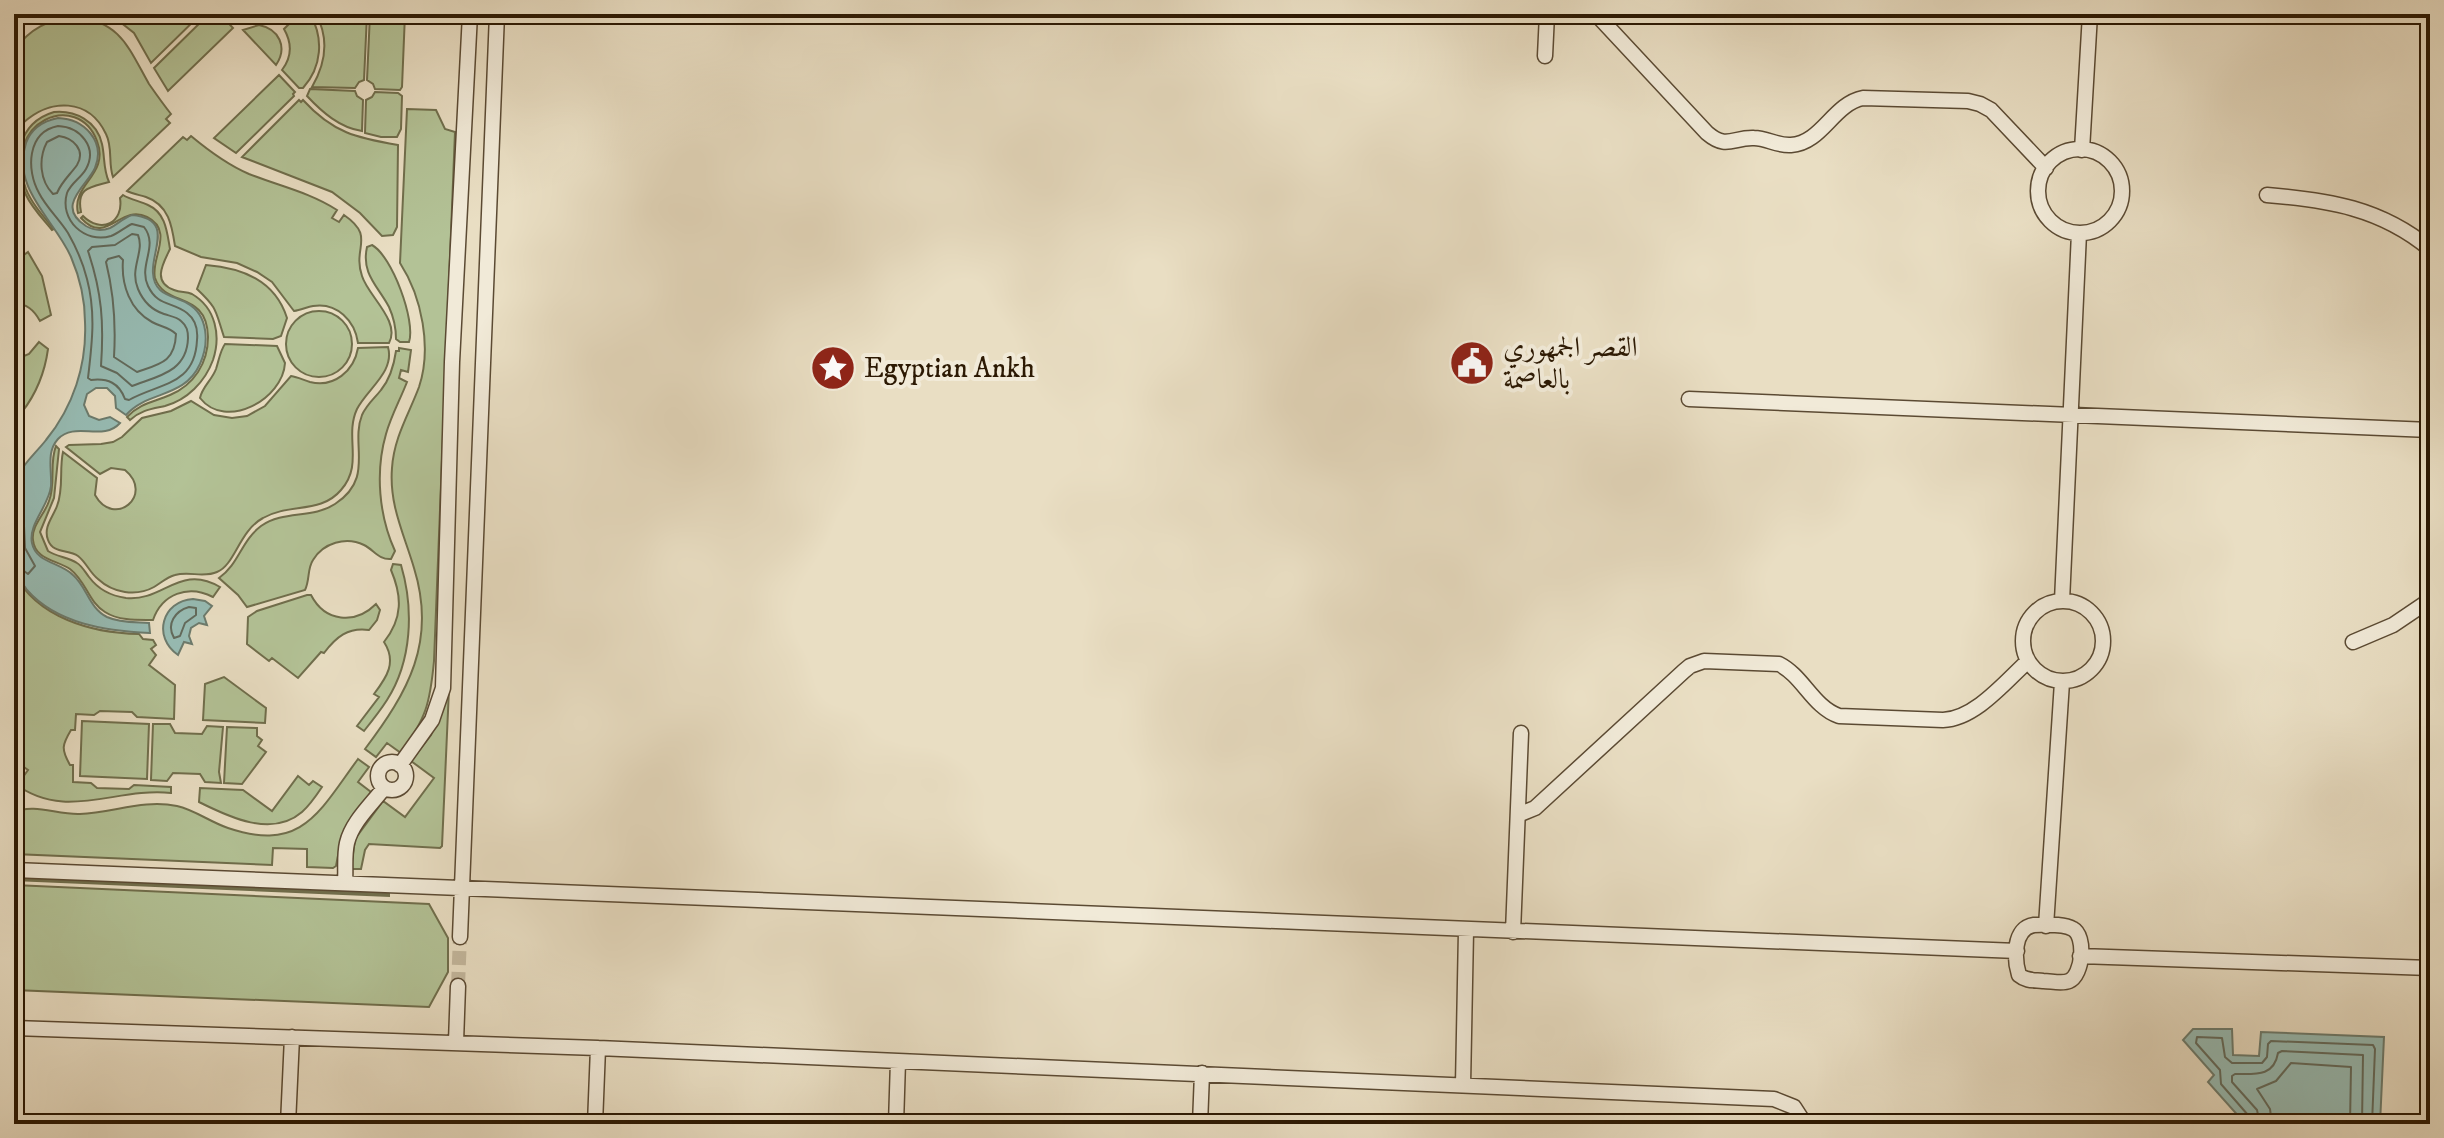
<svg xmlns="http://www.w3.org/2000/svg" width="2444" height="1138" font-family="'IM FELL DW Pica',Amiri,serif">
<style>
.green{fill:#b3c296;stroke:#706e4c;stroke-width:2}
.water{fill:#97bcb4;stroke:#6c7b6d;stroke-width:2}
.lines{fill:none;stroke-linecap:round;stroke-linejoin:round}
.shore{stroke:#626a5c;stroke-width:2}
.street-tunnel{stroke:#c3b79d;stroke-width:14;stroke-dasharray:14 7;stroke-linecap:butt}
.street-casing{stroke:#5b4a33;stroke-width:17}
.street{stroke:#f1ead8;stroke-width:14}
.labels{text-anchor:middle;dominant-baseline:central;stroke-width:8;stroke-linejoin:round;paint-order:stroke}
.poi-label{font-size:28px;fill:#2c1903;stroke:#f1ead8;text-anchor:start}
</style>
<rect width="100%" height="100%" fill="#e9dec3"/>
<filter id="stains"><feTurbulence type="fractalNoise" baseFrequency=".0025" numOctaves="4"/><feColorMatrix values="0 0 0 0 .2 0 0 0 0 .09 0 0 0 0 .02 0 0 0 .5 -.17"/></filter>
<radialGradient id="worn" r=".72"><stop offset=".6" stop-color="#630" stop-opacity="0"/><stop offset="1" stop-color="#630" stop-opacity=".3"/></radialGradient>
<path class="green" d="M110,14H201L151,63L134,33Z
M209,14H220L233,28L168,91L154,68Z
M299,14H310C324,38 322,67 303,88H299L282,70C292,57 292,43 284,29Z
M316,14H367L364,80L359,82L355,88L312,87C326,63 329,38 316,14Z
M370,14H405L402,87L400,90L375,89L373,84L367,80Z
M75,17C121,21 129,49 149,84C156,94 163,104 171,114L166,119L170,123L113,177C108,163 113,148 106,134C89,98 50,98 23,123L14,116V50C30,29 48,19 75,17Z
M259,25C279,29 288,47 276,65L243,30Z
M279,75L295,92L293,94L294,96L236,153L214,138Z
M310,89L355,91L357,96L363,100L362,131C340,128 322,112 307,96Z
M375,92L398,93L402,96L401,129L397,137H381L365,133L366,100L372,97Z
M299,100L301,102L303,100C333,133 357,138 398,145L397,227L393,235L382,236L360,213L332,192L242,157Z
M407,109L436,110L445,129L455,132L434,661C430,704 426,718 401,753L387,743L376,757L365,749C408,692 437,642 414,568C404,534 389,505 392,468C394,437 409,414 419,387C432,348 422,297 400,263Z
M54,112C75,110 97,121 102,144C105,157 103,169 109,182C91,187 76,187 81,212L78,213C71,184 110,175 97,141C78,90 1,120 26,189C32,204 44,217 54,229L52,230C43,219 32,208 26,195C11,163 17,123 54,112Z
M191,136C209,151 228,165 249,174C279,186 309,192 337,210L332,218L339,222L344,215C376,237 352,247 362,276C368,296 401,321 389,343H358C355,321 337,302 313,306C307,307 301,310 294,311L272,282L257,272L237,263L201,257L175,246C172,226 169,205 146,197C140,195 133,194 127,191L183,137L187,140Z
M123,195C131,200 140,201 148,205C166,213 167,232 170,249C164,262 151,282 174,290C181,293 186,291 192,294C216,308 221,336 213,360C205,382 187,400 165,406C151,409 141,410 130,420L127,417C140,403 154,402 170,395C194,385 208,363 208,337C207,290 165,308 155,278C150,259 175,231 147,217C120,203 107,247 81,218L83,216C101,234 124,223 120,198Z
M372,245C392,256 416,321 409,342H400L396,339C396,328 394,318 389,307C378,286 361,274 367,247Z
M28,252L42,276L51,315L40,321C34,310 27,304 14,303V262Z
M206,265C242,268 275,280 287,318L281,336L273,339L224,337C215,310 218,309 197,289Z
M286 344a33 33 0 1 1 66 0a33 33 0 1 1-66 0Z
M39,342L48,349C45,371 36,394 22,412L14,405V360L29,354Z
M225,344L277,346L285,363C283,399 226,431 200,398C202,387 212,380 216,369C219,360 220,351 225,344Z
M388,347C395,372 367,389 357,409C344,437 364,464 341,490C321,514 289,503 263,518C239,531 235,565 217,572C204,578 189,571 175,575C167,577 161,583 154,587C136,597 113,593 98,579C90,573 86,562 78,556C68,549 53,554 48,540C43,527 53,517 57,506C64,488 59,470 63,452L97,478L95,495C114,529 155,495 125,470L111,468L100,474L66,447L69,445L101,444L113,442L122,437L142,418L171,411L191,401L214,415L232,418L247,416L265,406L291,376C298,377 303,380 310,382C334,388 354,371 358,348Z
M399,348L411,350L408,372L401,370L399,378L407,382C400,400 391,416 386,434C375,472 379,516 395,551L391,559C379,560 374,550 364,545C346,536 323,543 313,560C307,569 310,580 305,590L247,607L238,595L219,578C239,564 241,541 261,526C284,510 312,519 335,504C375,478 350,445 362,415C367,404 374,399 381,390C390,379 394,365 396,351H399Z
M56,446L59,449L54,498L40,532L48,551C57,557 68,557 77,563C82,566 85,572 89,577C98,589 111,596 126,598C163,602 180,563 220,587L213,597C188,584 162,594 153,620C138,620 119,621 105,612C89,603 86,581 70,569C57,560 35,560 33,540C31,526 45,514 49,501C56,483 49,463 56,446Z
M393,564L401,565C414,609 412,661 387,700C380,711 372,721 364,731L357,726L379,697L374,694C387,677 397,662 384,642C403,618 402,596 391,570Z
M14,573C37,618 92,633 139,634L143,639L153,640L156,645L151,649L156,655L149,665L175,685L174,719L137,717L132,712L100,711L94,715L76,714L75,730H71C62,745 61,749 70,765H73V782L91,783L97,788L129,789L134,785L171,787V793C115,787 65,822 14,783L19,775L23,777L28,770L18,763L14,769Z
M307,595H311C325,622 355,625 376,604L380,610L377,620L369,630C348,627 336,637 324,653L321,652L298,678L272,658L269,661L247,644L248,617L257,611Z
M224,677L266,708L265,723L203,720L205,684Z
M449,689L442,846L440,848L369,844L365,850L361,869H351L355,839L383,801L405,817L434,778L411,761L431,735Z
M82,721L149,724L147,779L80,776Z
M153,724H170L175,733L202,734L207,726L223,727L219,772L221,783L205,782L200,774L173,773L167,781L151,780Z
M227,727L257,728V736L262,740L258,746L266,752L242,784L224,783Z
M358,759L369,767L358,782L371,792L342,835L336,866L333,868L307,867V849L273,848L272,865L14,854V812C35,803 57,815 80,814C113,813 143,799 177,806C195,810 210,822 228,828C302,853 319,812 358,759Z
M298,776L309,785L313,781L322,787C316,796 310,805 302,812C272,838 229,817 199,802L200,788L243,790L272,811Z
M14,878L389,894V896L14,880Z
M14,885L429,904L448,938V972L429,1007L14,990Z"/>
<path class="water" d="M58,118C84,119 106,141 95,168C88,185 54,206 86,226C93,230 102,231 110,228C118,224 123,218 132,215C175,219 151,251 153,273C154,295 172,295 187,303C209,315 209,344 200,364C184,399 148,390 126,415L116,408L115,396L107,388H96L87,394L84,405L89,416L99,420L110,417L120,423C103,442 75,421 58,439C46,452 52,470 51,486C49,506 28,524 32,543C36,563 60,562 73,575C87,587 89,608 107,617C120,623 136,622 149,623L150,633C106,631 57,624 27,590C23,584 16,576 14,569C11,557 14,540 14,527C14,513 10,492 16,479C23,463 36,453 46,440C73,407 87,365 85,322C85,300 80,278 71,257C55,220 11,189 26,143C31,129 43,121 58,118Z
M193,599L205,601L212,606L204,616L207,625L199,623L191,628L189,636L192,644L184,642L178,655C152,637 162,601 193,599Z
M2193,1029H2232L2233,1055L2259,1056L2261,1032L2384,1037L2380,1124H2239L2242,1120L2208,1082L2214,1075L2183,1040Z"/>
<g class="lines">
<path class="shore" d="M58,126C80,127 98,147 86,169C81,178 71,183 67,193C59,220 85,244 111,236C119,233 125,227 132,224L144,227C159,246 138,265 148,286C158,307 172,301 187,313C196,320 198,330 197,340C195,386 159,383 129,400L125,399C119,383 108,378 91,380L88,378C92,344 96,313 87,279C83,263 76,247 68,233C59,219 46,207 39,193C26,170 27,132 58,126Z
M59,136C73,138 86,150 77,165C70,175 62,181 57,193L53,194C40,181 38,159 47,142Z
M132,234L138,235C145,252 129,268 138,289C143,301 152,310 164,314C170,316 177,317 181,321C187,326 188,331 188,338C187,372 158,376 132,386L117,373L101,366C104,323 102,293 88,251L92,247L115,245Z
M119,256L123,260C121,285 130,310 152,322C161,327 169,327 176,334C175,362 160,364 137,372L114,357C116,324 114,294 106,262L108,259Z
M14,521L24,526L25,548L35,566L28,574L20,568L14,567
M189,607L196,608V615L185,623L180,636L174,638C166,624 175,611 189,607Z
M2249,1124L2248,1115L2221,1084L2220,1070L2196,1043L2197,1037L2222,1038L2225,1057L2232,1063H2262L2267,1057L2268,1044L2271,1041L2373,1045L2375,1049L2372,1124
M2260,1124L2257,1110L2232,1082V1076L2235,1074C2255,1074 2274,1077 2278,1053L2282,1051L2363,1055L2362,1124
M2272,1124L2270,1109L2257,1089L2276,1081L2291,1063L2351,1067L2350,1124"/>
<path class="street-tunnel" d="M458,986L460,937"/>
<g class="street-casing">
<path id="street" d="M1596,14L1707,133C1727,150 1733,137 1754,138C1767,138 1777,146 1791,145C1822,143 1833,104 1863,98L1968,101L1980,104L1991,110L2046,168
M1545,56L1547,14
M2038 191a42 42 0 1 1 84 0a42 42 0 1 1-84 0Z
M2082,150L2090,14
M2267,195C2328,200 2381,208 2430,249
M1689,399L2430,430
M2023 641a40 40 0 1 1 80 0a40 40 0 1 1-80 0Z
M2062,601L2079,233
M2353,642L2393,625L2430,600
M378 776a14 14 0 1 1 28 0a14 14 0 1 1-28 0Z
M400,765L432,720L443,688L452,362L470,14
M1518,815L1535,808L1684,671L1690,666L1704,661L1779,664C1803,676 1813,707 1839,716L1943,720C1975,719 2005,682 2028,661
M14,870L2017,951
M345,883C346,870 344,856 347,843C352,822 371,805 384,788
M2034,925C2045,925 2063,923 2073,929C2086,936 2083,975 2069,981C2062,984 2051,981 2043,981C2034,980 2026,981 2019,975C2014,959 2013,928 2034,925Z
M2046,926L2062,682
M1513,932L1521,733
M460,937L497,14
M2080,956L2430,968
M14,1028L598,1048L1774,1099L1794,1107L1805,1124
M456,1042L458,986
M1463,1085L1466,931
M288,1124L292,1037
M595,1124L598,1048
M896,1124L898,1061
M1200,1124L1202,1073"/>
</g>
<use href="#street" class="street"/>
</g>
<defs>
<g id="civic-disc" transform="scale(2.3)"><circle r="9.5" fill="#8f2418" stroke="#f1ead8"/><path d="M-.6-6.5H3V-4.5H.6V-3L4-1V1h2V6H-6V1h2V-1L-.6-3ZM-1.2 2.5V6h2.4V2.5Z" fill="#fff"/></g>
<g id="sight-disc" transform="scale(2.3)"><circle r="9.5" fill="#8f2418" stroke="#f1ead8"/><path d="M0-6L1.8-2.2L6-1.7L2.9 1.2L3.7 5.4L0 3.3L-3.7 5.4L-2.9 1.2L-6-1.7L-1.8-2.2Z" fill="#fff"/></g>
</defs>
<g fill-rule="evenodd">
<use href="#civic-disc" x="1472" y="363"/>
<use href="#sight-disc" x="833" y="368"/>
</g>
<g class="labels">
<g class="poi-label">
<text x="1503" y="347">القصر الجمهوري<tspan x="1503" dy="32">بالعاصمة</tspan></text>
<text x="864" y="368">Egyptian Ankh</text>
</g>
</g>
<rect width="2444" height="1138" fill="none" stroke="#e9dec3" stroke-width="48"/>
<rect x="16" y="16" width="2412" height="1106" fill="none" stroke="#2c1903" stroke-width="4"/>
<rect x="24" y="24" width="2396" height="1090" fill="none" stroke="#2c1903" stroke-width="2"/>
<rect width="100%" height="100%" filter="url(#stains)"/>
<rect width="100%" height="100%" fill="url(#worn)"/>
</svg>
